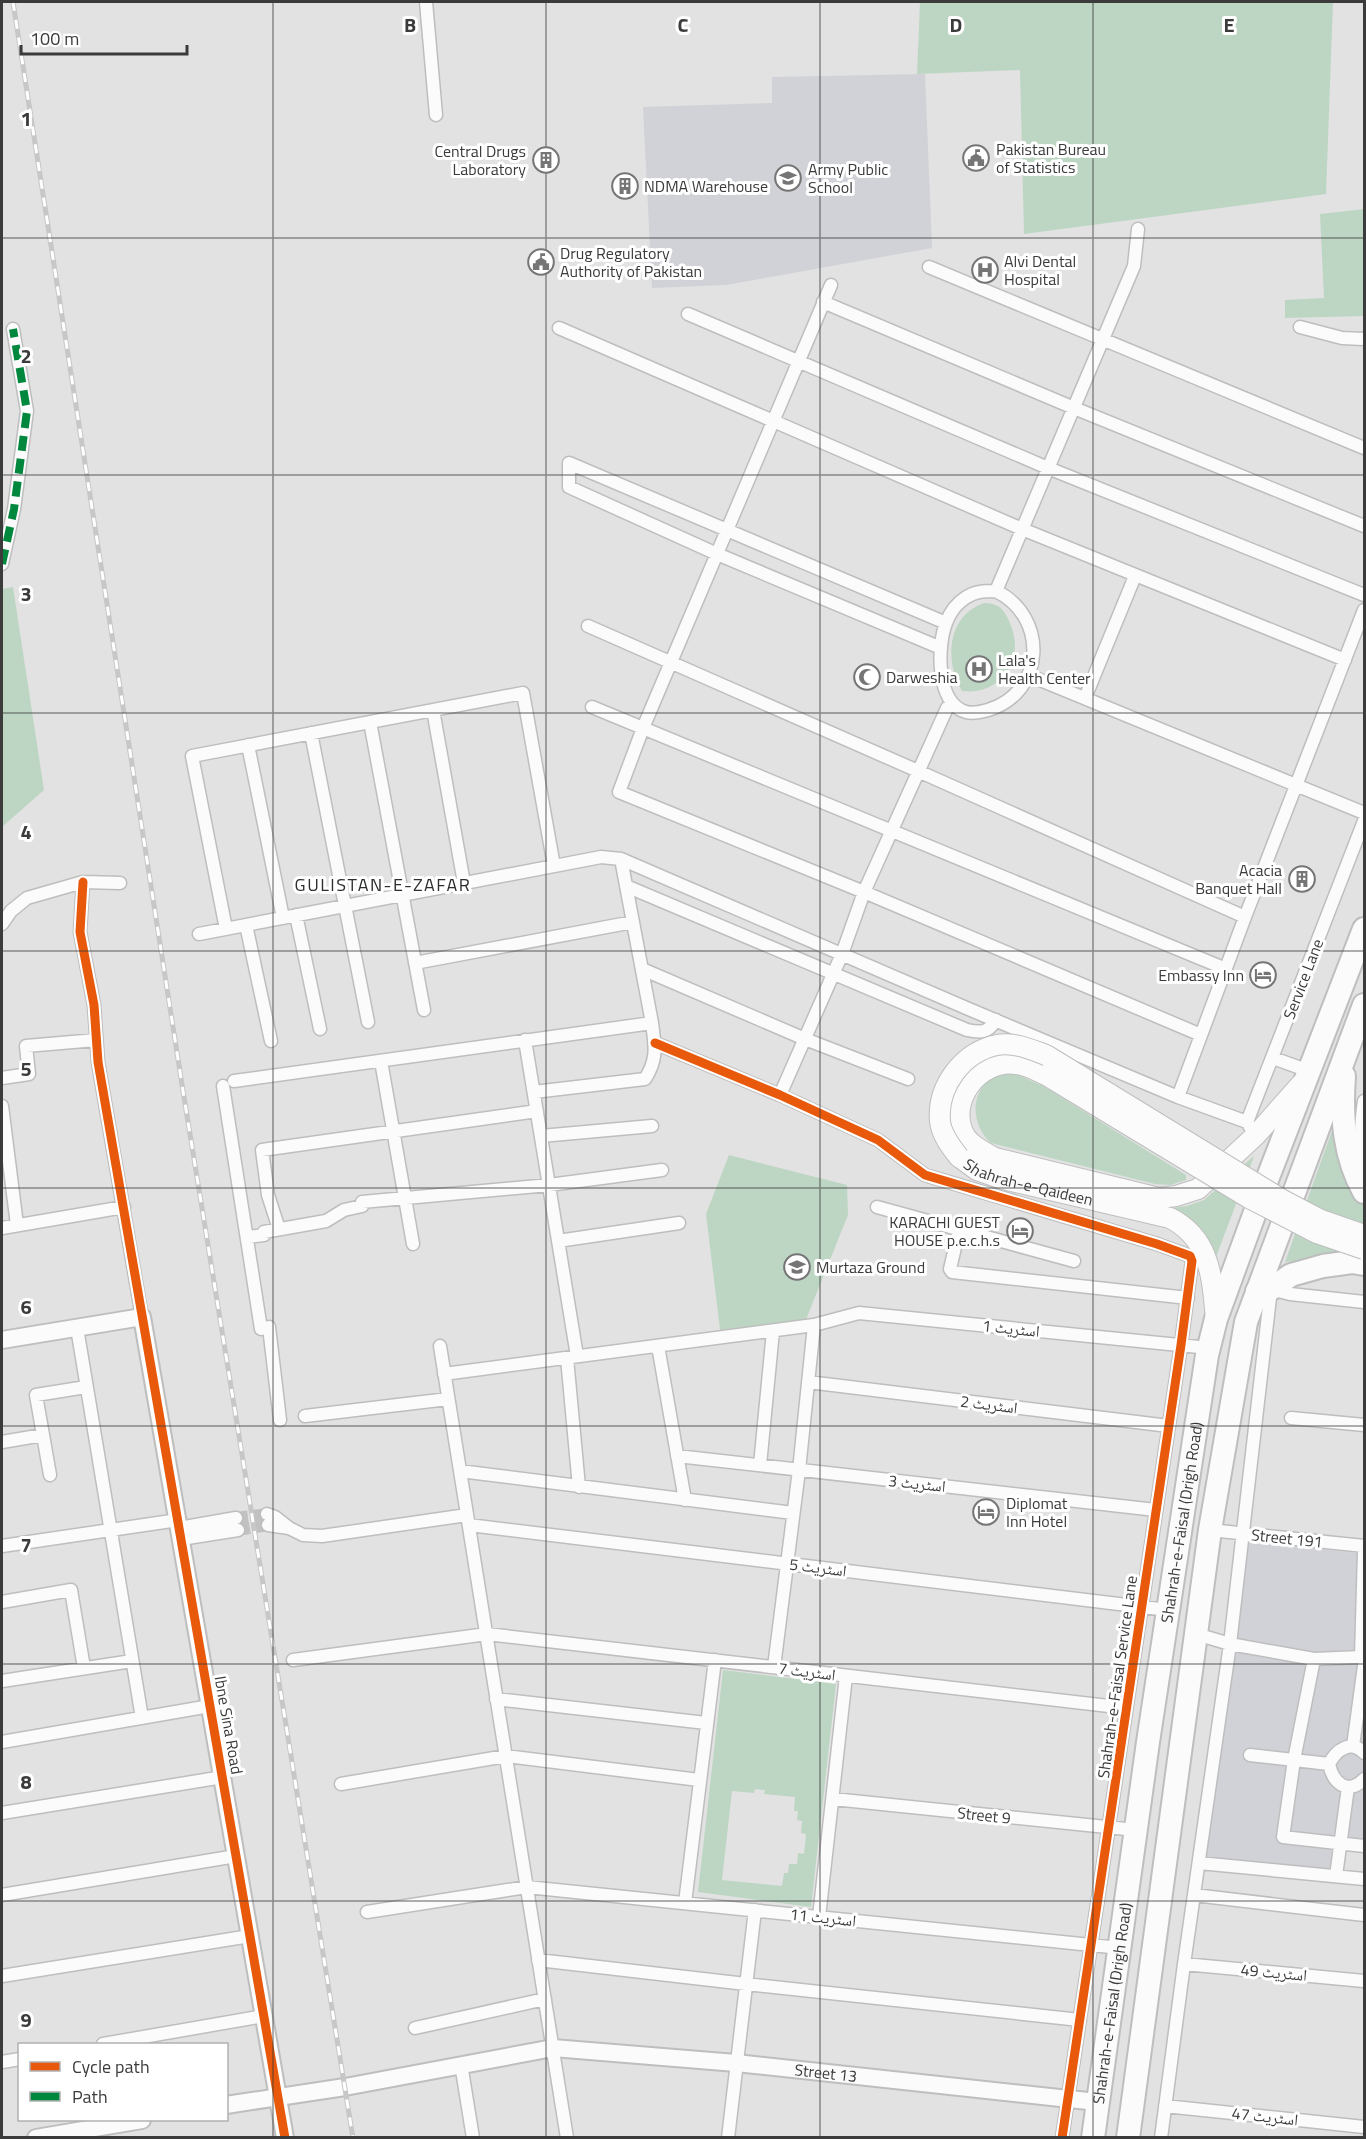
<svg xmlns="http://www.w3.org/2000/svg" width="1366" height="2139" font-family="'Titillium Web','Noto Naskh Arabic',sans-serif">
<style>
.built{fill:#d0d2d7}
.green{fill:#bdd6c3;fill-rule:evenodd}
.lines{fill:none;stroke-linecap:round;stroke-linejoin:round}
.street-tunnel{stroke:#c1c1c1;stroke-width:12;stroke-dasharray:12 6;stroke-linecap:butt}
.street-casing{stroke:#bebebe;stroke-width:15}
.secondary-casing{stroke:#bebebe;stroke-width:20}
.primary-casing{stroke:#bebebe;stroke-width:22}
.highway-casing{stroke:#bebebe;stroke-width:26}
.street{stroke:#fbfbfb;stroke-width:12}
.secondary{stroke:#fbfbfb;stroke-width:16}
.primary{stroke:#fbfbfb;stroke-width:20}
.highway{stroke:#fbfbfb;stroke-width:22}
.rail-casing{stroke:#c7c7c7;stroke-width:5}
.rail{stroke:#fff;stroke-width:3;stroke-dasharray:9;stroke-linecap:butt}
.primary-bridge-casing{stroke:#bebebe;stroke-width:22;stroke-linecap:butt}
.primary-bridge{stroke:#fbfbfb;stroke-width:20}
.quiet{stroke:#00873e;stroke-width:8;stroke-dasharray:15 8;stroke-linecap:butt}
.cycleway-casing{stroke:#fff;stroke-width:13}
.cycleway{stroke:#e8590c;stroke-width:9}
.grid{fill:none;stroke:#3b3b3c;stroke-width:1.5;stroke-opacity:0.55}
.labels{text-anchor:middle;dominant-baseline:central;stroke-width:6;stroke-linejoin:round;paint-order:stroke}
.poi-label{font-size:16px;fill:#3b3b3c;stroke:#fff;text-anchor:start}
.street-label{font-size:16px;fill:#3b3b3c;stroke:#fff}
.neighbourhood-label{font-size:18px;letter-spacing:1.5px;fill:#2d2e2f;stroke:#fff}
.grid-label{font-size:20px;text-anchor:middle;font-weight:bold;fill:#3b3b3c;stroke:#fff;stroke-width:6;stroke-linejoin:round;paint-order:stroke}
</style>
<rect width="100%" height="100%" fill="#e2e2e2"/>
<path class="built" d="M925,74L932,248L726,285L652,288L643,107L772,103V77Z
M1247,1541L1364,1554V1851L1339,1849L1334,1881L1197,1868L1237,1646Z"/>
<path class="green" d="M920,2H1333L1326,194L1024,234L1020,70L917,74Z
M1364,209V316L1285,318V300L1324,298L1320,214Z
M13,587L44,790L2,827V589Z
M984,603C989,603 994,604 998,606C1005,611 1008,618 1011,626C1025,661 1000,696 962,691C944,661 947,616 984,603Z
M1009,1071L1043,1086L1186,1175V1180L1170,1185L1155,1184L991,1143C973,1128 968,1094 991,1079C996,1076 1003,1074 1009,1071Z
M1333,1128L1356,1194L1364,1204V1245L1313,1260L1285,1262Z
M729,1155L847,1185L848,1215L803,1327L721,1338L706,1214Z
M1254,1156L1216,1257C1205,1231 1195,1222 1171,1208L1187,1206L1204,1200Z
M723,1670L836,1684L811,1907L698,1892ZM755,1789L765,1790L764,1794L795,1797L794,1811H798L797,1820L802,1821L801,1833L806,1834L804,1854L798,1853L797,1864H789L788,1873H784L782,1886L722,1880L732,1791L754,1793Z"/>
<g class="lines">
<path class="street-tunnel" d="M236,1518L267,1514
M238,1530L268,1525"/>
<g class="street-casing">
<path id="street" d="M426,2L436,115
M929,267L1364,448
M831,285L643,728L619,792L864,892L1201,1035
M823,302L1074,408L1364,526
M688,314L1048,468L1364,595
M1300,327L1342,338L1364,339
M559,328L1022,529L1345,660
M2,564L14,509L27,411L13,329
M996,591L1134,266L1138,229
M996,591C1049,617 1045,693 988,710C981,712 973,714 966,712C936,704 937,646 946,623C950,612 956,604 965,598C975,591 985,591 996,591Z
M588,626L918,771L1245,917
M941,648L717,554L569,487V463L946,623
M1028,675L1364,813
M1085,698L1135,576
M592,707L1226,969
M433,710L464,883
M370,722L424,1010
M311,733L368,1022
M248,745L283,918
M83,882L80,932L94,1005L98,1062L142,1317
M626,886L967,1030C981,1033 988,1033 996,1020
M296,915L320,1029
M2,924L11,911L27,898L83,882L120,883
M246,925L271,1041
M226,929L192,756L523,693L554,866
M199,934L601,857L621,859L971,1010L1178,1097
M415,963L633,922
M642,969L805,1039L908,1079
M525,1040L577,1356
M655,1043L780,1095L878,1140L925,1175L1157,1244L1190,1256L1192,1261L1181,1345L1062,2138
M1273,1058L1309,1071
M381,1061L413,1244
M2,1078L29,1074L26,1046L96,1040
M234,1081L652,1023
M223,1086L261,1329L269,1327L280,1420
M534,1092L645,1079C658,1059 655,1046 652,1023L621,859
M780,1095L842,954L864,892L947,708L951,704
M1364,1101C1361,1121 1359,1142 1364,1162
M2,1106L17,1225
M1247,1122L1178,1097L1245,917L1364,610
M1250,1127L1247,1122L1364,821
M541,1136L652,1126
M877,1207L1074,1261
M2,1228L124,1207
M279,1229L268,1195L262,1150L537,1111
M959,1230L950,1269L952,1272L1188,1298
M247,1237L264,1235V1232L326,1221L344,1210L362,1206V1202L549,1185L662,1170
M558,1241L679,1223
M77,1328L142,1718
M440,1346L567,2138
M658,1346L685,1500
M567,1358L579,1487
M444,1374L814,1325L859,1313L1209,1348
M808,1382L1169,1426
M305,1416L448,1399
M1291,1418L1364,1425
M2,1442L43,1435
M677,1456L1156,1510
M760,1465L773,1331
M460,1471L793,1513
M50,1475L36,1395L86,1387
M267,1514L275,1517L289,1528
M268,1525L289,1528L303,1535L322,1536L467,1515
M469,1525L1168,1610
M179,1528L236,1518
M1210,1530L1364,1546
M181,1539L238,1530
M2,1546L178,1520
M2,1602L71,1590L84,1668
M1196,1634L1230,1644L1314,1659L1361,1657L1364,1551
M1314,1659L1294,1760L1283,1837L1364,1846
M293,1660L487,1634L1126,1708
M774,1667L799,1470L814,1325
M2,1681L132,1661
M496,1699L706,1723
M2,1742L210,1706
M1353,1746L1364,1666
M1364,1753C1351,1739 1336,1750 1329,1764C1333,1783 1348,1796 1364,1779
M1250,1755L1329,1764
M341,1784L506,1756L699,1780
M833,1799L1136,1830
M2,1813L223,1777
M1199,1863L1364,1879
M1336,1876L1348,1787
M2,1895L236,1856
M1194,1895L1364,1915
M685,1903L715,1660
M367,1912L527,1887L1120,1948
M819,1917L846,1676
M538,1960L746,1984L1080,2020
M1184,1964L1364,1981
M2,1976L250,1936
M415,2028L545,1999
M103,2044L264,2016
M2,2062L20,2059
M461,2064L473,2138
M1165,2106L1364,2127
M728,2138L755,1910
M1161,2138L1184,1964L1230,1644L1271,1289L1290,1294L1364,1302"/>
</g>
<g class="secondary-casing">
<g id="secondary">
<path d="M2,1340L142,1317L285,2138"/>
<path id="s1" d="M226,2105L345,2087L553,2048L736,2063L1097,2102"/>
<path d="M36,2138L142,2120"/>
</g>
</g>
<g class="primary-casing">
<g id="primary">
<path d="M1046,1075C1037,1071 1027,1065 1016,1064C979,1059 946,1102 965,1136C971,1146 984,1152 995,1158L1159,1198L1176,1196L1198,1189L1256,1135L1301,1084"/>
<path id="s2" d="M959,1157L977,1170L1003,1179L1170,1218C1211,1239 1212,1278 1216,1319"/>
</g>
</g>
<g class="highway-casing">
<g id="highway">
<path d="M1344,1076C1341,1117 1344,1156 1364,1192"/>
<path d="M1257,1291L1271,1289L1291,1275L1323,1266L1352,1262L1364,1264"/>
<path id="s3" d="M1093,2138L1148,1742L1207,1355L1216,1319L1265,1185L1364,929"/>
<path d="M1128,2138L1210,1530L1246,1322L1364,1005"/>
</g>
</g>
<use href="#street" class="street"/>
<use href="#secondary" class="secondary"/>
<use href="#primary" class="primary"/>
<use href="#highway" class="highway"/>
<g class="rail-casing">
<path id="rail" d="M13,2L183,1091L353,2138"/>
</g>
<use href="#rail" class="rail"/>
<g class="primary-bridge-casing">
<path id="primary-bridge" d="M1046,1075L1249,1198L1317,1233L1364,1249
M959,1157C951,1147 941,1134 940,1121C937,1086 963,1052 997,1045C1014,1042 1030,1049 1046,1055L1281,1199L1321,1220L1364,1235"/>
</g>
<use href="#primary-bridge" class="primary-bridge"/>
<path class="quiet" d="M2,564L14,509L27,411L13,329"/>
<g class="cycleway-casing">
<path id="cycleway" d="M83,882L80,932L94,1005L98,1062L285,2138
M655,1043L780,1095L878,1140L925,1175L1157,1244L1190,1256L1192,1261L1181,1345L1062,2138"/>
</g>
<use href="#cycleway" class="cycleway"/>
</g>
<path class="grid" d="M273,2V2138M546,2V2138M820,2V2138M1093,2V2138M2,238H1364M2,475H1364M2,713H1364M2,951H1364M2,1188H1364M2,1426H1364M2,1664H1364M2,1901H1364"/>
<defs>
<g id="civic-ring" transform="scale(1.35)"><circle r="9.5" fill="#fff" stroke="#757576" stroke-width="1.5"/><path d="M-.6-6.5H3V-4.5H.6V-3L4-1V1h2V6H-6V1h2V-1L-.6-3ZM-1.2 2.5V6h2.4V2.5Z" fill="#757576"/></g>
<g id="building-ring" transform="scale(1.35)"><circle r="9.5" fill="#fff" stroke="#757576" stroke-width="1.5"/><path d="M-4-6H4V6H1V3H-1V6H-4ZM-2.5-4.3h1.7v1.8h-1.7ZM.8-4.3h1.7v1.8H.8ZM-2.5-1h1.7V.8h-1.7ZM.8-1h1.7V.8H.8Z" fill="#757576"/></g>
<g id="school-ring" transform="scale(1.35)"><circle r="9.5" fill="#fff" stroke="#757576" stroke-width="1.5"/><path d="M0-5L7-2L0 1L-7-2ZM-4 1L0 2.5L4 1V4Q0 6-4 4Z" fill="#757576"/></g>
<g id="hospital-ring" transform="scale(1.35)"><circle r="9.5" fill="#fff" stroke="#757576" stroke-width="1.5"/><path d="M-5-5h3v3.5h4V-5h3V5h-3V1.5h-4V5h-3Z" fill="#757576"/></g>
<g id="mosque-ring" transform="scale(1.35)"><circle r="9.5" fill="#fff" stroke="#757576" stroke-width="1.5"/><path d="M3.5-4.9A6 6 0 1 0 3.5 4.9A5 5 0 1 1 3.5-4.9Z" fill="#757576"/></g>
<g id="hotel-ring" transform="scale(1.35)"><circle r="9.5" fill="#fff" stroke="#757576" stroke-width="1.5"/><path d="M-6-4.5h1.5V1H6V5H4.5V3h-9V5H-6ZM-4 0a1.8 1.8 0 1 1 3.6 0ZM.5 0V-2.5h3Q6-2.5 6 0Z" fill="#757576"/></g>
</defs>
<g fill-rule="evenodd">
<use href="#civic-ring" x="976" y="158"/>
<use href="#building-ring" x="546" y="160"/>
<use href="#school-ring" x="788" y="178"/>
<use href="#building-ring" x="625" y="186"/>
<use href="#civic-ring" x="541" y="262"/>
<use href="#hospital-ring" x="985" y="270"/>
<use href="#hospital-ring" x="979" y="669"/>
<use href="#mosque-ring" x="867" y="677"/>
<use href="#building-ring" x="1302" y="879"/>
<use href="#hotel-ring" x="1263" y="975"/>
<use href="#hotel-ring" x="1020" y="1231"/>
<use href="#school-ring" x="797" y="1267"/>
<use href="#hotel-ring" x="986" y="1512"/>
</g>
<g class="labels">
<g class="poi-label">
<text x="996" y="149">Pakistan Bureau<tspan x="996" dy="18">of Statistics</tspan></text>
<text x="526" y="151" text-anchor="end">Central Drugs<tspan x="526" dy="18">Laboratory</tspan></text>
<text x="808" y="169">Army Public<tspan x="808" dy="18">School</tspan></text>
<text x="644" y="186">NDMA Warehouse</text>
<text x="560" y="253">Drug Regulatory<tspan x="560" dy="18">Authority of Pakistan</tspan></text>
<text x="1004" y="261">Alvi Dental<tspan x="1004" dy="18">Hospital</tspan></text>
<text x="998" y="660">Lala's<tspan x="998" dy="18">Health Center</tspan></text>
<text x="886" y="677">Darweshia</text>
<text x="1282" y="870" text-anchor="end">Acacia<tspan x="1282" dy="18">Banquet Hall</tspan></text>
<text x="1244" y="975" text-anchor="end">Embassy Inn</text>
<text x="1000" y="1222" text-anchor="end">KARACHI GUEST<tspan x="1000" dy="18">HOUSE p.e.c.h.s</tspan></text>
<text x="816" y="1267">Murtaza Ground</text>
<text x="1006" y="1503">Diplomat<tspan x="1006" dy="18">Inn Hotel</tspan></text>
</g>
<g class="street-label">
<text transform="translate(1303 979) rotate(-69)">Service Lane</text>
<text stroke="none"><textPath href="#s2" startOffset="75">Shahrah-e-Qaideen</textPath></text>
<text transform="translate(1011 1328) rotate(6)">اسٹریٹ 1</text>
<text transform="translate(989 1404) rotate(7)">اسٹریٹ 2</text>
<text transform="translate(917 1483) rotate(6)">اسٹریٹ 3</text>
<text stroke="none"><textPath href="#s3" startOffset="622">Shahrah-e-Faisal (Drigh Road)</textPath></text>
<text transform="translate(1287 1538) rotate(6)">Street 191</text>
<text transform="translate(818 1567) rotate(7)">اسٹریٹ 5</text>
<text transform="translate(807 1671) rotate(7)">اسٹریٹ 7</text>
<text transform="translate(1117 1677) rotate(-82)">Shahrah-e-Faisal Service Lane</text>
<text transform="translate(229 1725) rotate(80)">Ibne Sina Road</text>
<text transform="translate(984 1815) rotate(6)">Street 9</text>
<text transform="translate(823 1917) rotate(6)">اسٹریٹ 11</text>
<text transform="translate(1274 1972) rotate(5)">اسٹریٹ 49</text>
<text stroke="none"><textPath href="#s3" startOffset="136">Shahrah-e-Faisal (Drigh Road)</textPath></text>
<text stroke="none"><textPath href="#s1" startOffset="606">Street 13</textPath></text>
<text transform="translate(1265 2116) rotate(6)">اسٹریٹ 47</text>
</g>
<g class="neighbourhood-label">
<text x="383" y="884">GULISTAN-E-ZAFAR</text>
</g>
</g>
<g class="grid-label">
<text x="410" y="32">B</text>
<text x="683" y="32">C</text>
<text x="956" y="32">D</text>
<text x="1229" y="32">E</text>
<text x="26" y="126">1</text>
<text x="26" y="363">2</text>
<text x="26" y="601">3</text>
<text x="26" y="839">4</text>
<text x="26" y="1076">5</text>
<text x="26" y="1314">6</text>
<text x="26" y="1552">7</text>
<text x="26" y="1789">8</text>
<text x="26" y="2027">9</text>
</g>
<rect width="1366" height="2139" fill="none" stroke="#3b3b3c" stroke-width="6"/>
<rect x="18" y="2043" width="210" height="78" fill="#ffffff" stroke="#b1b1b1" stroke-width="1.5"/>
<rect x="30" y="2062" width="30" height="9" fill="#e8590c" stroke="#b1b1b1" stroke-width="1.5"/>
<text x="72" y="2073" font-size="18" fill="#3b3b3c">Cycle path</text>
<rect x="30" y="2092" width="30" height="9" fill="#00873e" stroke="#b1b1b1" stroke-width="1.5"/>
<text x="72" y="2103" font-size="18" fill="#3b3b3c">Path</text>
<path d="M21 45v9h166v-9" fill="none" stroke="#3b3b3c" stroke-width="3"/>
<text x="30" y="45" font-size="18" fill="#3b3b3c" stroke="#ffffff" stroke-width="4.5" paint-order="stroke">100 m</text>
</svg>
